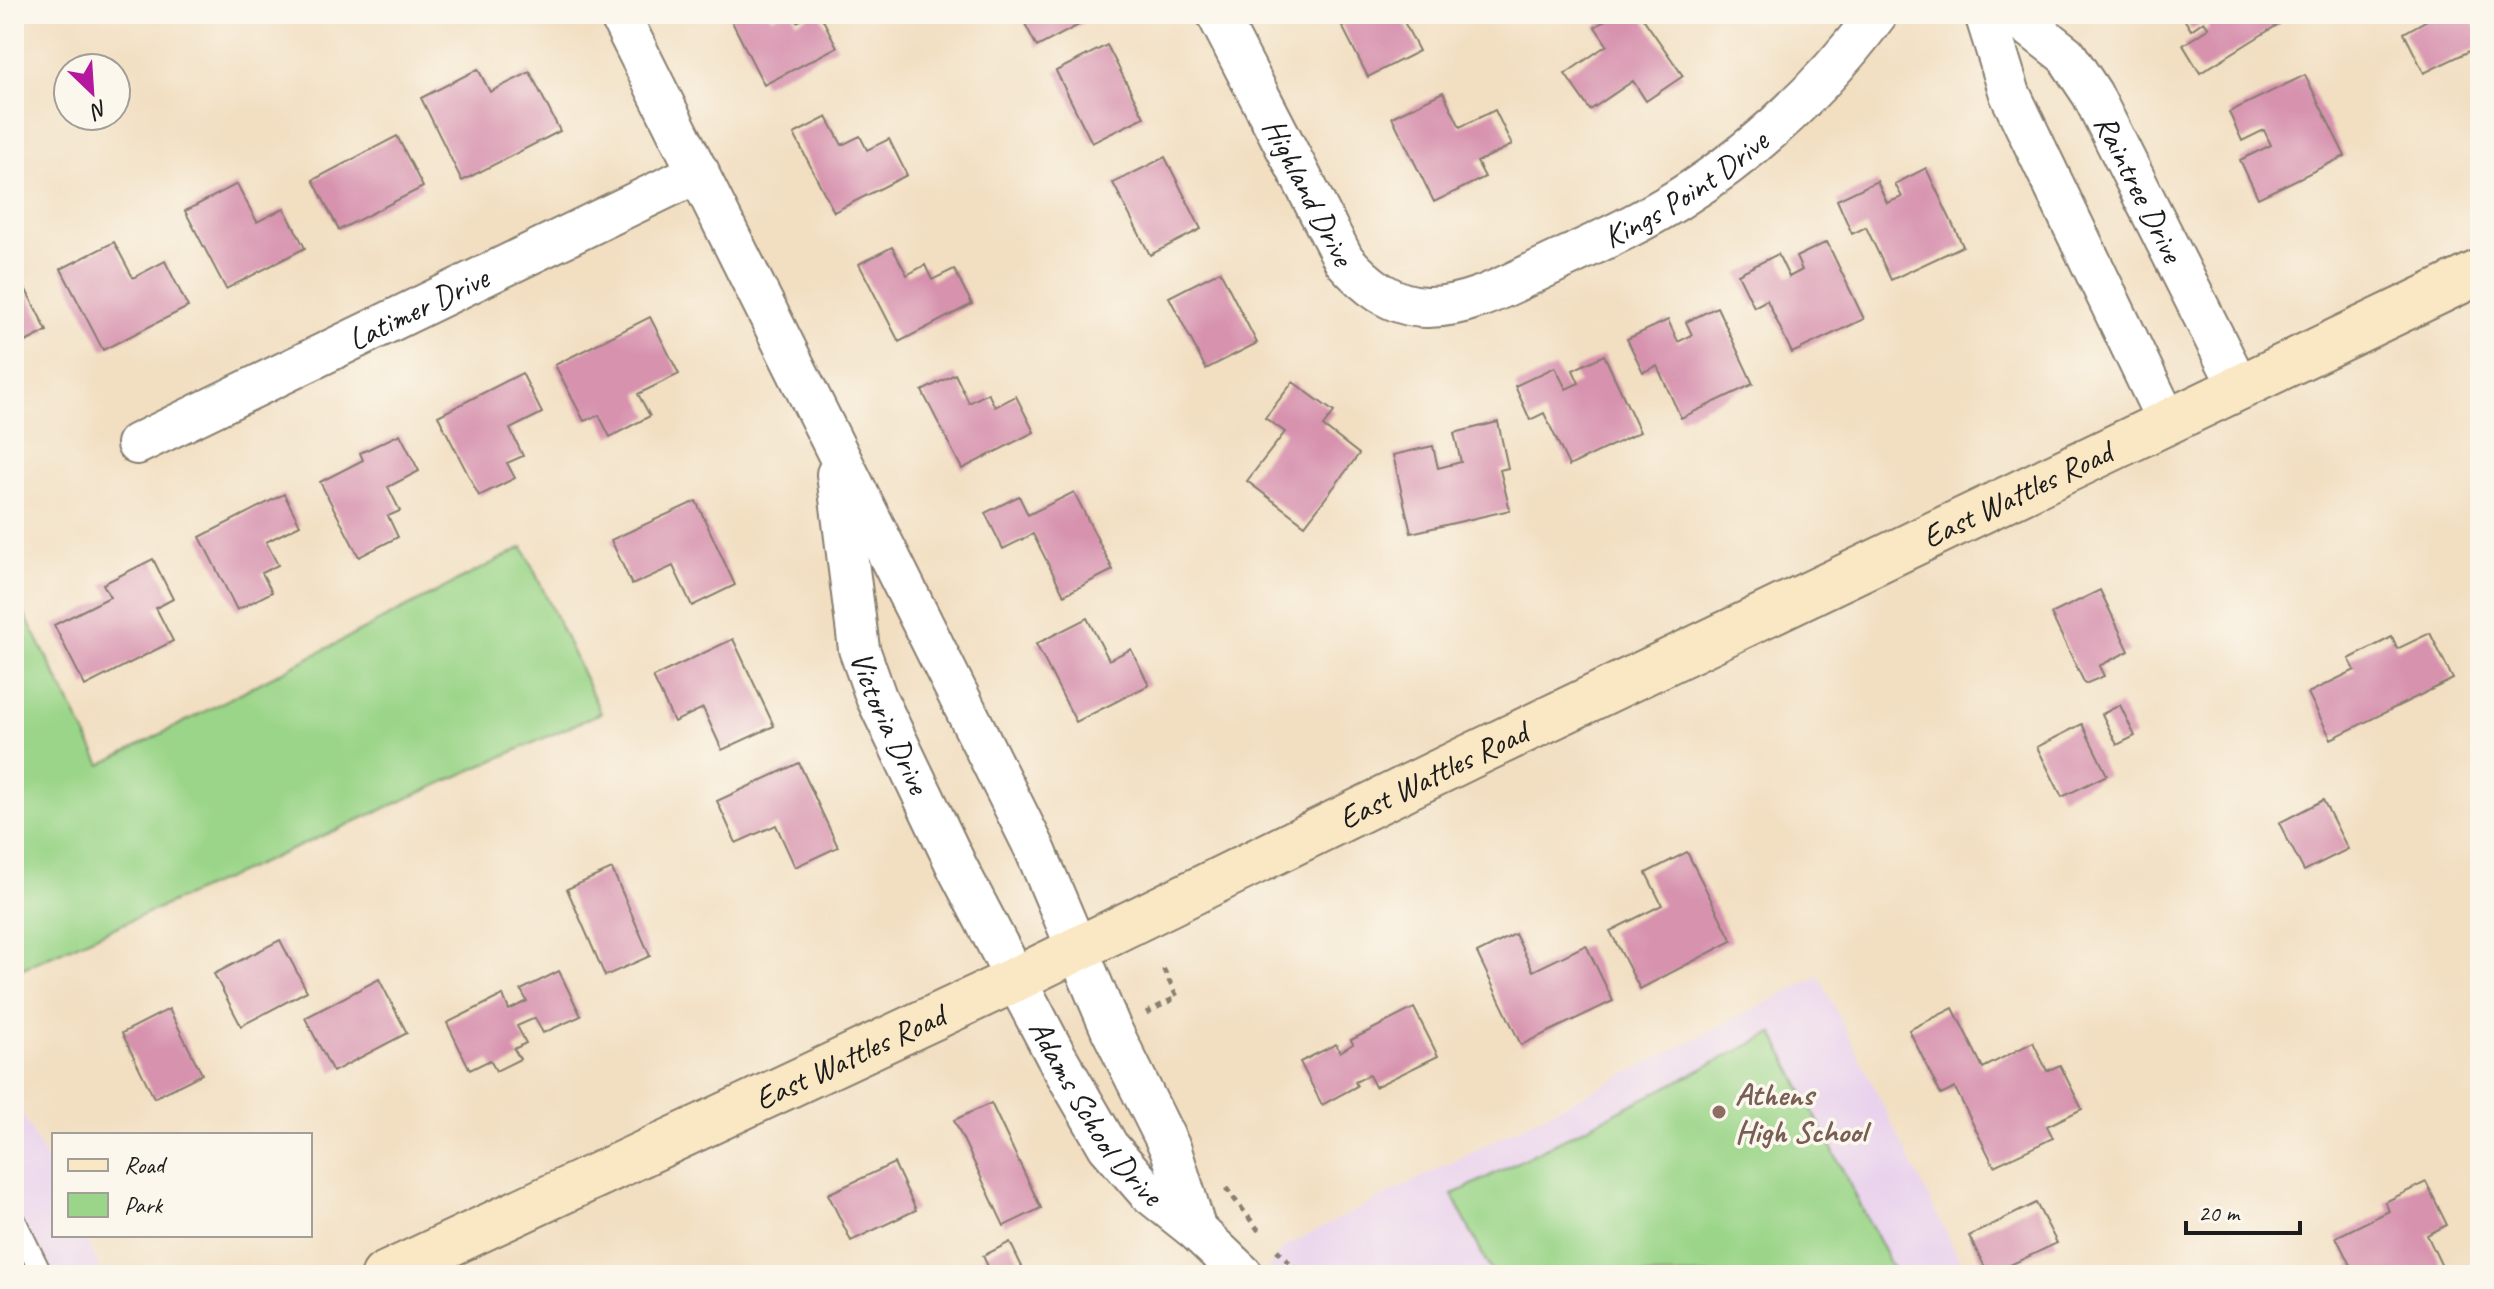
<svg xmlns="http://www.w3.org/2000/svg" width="2494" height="1289" font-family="Caveat,sans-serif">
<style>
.built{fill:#e9d2ed}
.green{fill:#9bd589;stroke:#5c7852;stroke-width:2}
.building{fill:#d792ae}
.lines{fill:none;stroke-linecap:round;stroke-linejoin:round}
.service-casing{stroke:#877e6f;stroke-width:24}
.minor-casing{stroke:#877e6f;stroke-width:44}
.secondary-casing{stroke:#877e6f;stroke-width:48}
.path{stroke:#877e6f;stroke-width:5;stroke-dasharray:6 6;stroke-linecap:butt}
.service{stroke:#fff;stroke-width:20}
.minor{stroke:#fff;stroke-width:40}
.secondary{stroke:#fae7c3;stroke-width:44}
.education-dot{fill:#8d6e63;stroke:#fbf7ec;stroke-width:3}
.labels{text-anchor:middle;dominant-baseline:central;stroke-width:7;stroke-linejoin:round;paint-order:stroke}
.street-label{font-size:32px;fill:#1c1c1c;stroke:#fbf7ec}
.education-label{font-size:32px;font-weight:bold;fill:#785e54;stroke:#fbf7ec;text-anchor:start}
</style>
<rect width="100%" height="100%" fill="#fbf7ec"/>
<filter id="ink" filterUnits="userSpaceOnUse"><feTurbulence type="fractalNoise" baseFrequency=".0125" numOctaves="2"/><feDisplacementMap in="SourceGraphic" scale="16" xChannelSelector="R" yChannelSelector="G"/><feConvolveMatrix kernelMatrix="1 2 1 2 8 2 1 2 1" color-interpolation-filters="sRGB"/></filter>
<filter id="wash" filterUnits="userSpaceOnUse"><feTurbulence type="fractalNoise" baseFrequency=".006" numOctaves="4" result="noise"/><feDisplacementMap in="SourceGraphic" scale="32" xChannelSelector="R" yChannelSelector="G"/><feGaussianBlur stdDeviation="1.8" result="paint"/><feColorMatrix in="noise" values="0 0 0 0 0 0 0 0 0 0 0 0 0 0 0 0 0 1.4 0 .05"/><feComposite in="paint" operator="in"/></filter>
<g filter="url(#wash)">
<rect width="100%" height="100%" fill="#f2dfc2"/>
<path class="built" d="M1819,976L1967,1275H1263L1284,1247Z
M14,1096L54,1176V1235H83L103,1275H14Z"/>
<path class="green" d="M523,547L601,713L14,972V593L101,765Z
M1773,1033L1896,1275H1493L1452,1195Z"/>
<g id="blocks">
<path class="building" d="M728,14H770L772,18L779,14H793L797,22L814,14H820L837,47L764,85Z
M1029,14H1094L1096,16L1037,47L1022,18Z
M1336,14H1400L1419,51L1368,77Z
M1615,14H1640L1683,76L1646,101L1633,81L1590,110L1565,74L1607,45L1595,27Z
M2181,14H2273L2279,24L2200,73L2183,45L2209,28L2204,21L2191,30Z
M2438,14H2480V17L2473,21L2480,35V46L2424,73L2404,33Z
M1107,45L1144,117L1092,143L1056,71Z
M478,69L490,92L530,72L560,131L462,181L421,98Z
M2305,75L2345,156L2258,198L2240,160L2271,145L2264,130L2242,141L2229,112Z
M1443,92L1460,127L1495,110L1512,145L1477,162L1485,177L1434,202L1392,117Z
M827,117L842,145L860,136L867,150L889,139L907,175L834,212L794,134Z
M397,136L423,187L339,230L313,180Z
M1165,157L1201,229L1150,255L1113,183Z
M1926,168L1963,246L1891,280L1866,227L1852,234L1837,200L1877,181L1887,203L1902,197L1895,184Z
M237,184L257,222L284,208L305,248L226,289L185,211Z
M114,242L133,278L165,261L188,307L103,350L61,269Z
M1827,242L1864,319L1792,353L1767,300L1754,307L1738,274L1778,254L1789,277L1802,270L1796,257Z
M892,247L907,275L925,265L932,280L954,269L972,304L899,342L859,264Z
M1220,271L1257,343L1206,369L1169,297Z
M23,284L47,331L14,348V289Z
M1717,307L1753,384L1681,418L1657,366L1643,372L1627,339L1668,320L1678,342L1692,335L1686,322Z
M650,317L679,374L638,394L650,416L610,437L599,415L584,421L555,365Z
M1604,355L1640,432L1569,466L1544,413L1530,420L1515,386L1555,367L1566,389L1579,383L1573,370Z
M522,373L542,413L510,429L523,456L507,463L515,478L479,496L438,416Z
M955,374L969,403L988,393L995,407L1016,396L1034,432L962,469L922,391Z
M1293,382L1334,412L1323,426L1359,454L1305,525L1247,481L1285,432L1265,418Z
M1498,422L1508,468L1500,470L1510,510L1411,533L1393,455L1433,446L1438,468L1461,462L1454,433Z
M400,434L419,471L388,487L400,511L388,516L398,537L359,557L320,482L363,460L360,453Z
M1074,492L1113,570L1064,595L1033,534L1003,549L985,513L1019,496L1028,515Z
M284,494L300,525L266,542L278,565L262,573L272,592L237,610L200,537Z
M696,501L735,585L692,606L673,566L632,585L611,540Z
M153,559L173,599L156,608L173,641L85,686L54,625L110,597L103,584Z
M2100,590L2129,651L2099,666L2104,676L2085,684L2051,614Z
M1087,618L1109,660L1131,649L1149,685L1076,722L1036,644Z
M2430,633L2453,679L2331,739L2308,693L2355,670L2349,659L2392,637L2397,649Z
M733,639L774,726L722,750L703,708L674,722L653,677Z
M2120,705L2135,736L2117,745L2102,714Z
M2082,724L2107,775L2062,797L2037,747Z
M799,763L838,847L795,867L776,825L736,843L717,801Z
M2323,800L2348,849L2304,871L2279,823Z
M1687,852L1732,941L1640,989L1610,931L1662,905L1646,873Z
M612,869L650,956L605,976L567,889Z
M1515,934L1533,971L1586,945L1613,1001L1521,1045L1477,953Z
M280,940L307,991L241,1026L214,974Z
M559,971L581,1016L543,1033L535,1018L517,1026L526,1043L514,1049L520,1059L496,1071L490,1060L470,1070L447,1023L503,995L509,1010L527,1001L521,990Z
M379,979L407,1033L333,1072L305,1018Z
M1414,1008L1438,1056L1375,1087L1369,1075L1355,1082L1357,1086L1322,1105L1300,1062L1336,1044L1340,1052L1353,1044L1351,1040Z
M1953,1008L1983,1068L2033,1042L2047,1071L2060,1065L2082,1109L2047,1126L2053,1138L1994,1166L1955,1088L1941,1095L1909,1030Z
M169,1009L202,1074L154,1098L122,1033Z
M991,1103L1041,1208L1004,1226L954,1120Z
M894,1163L916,1210L851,1241L828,1194Z
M2426,1182L2447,1225L2427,1235L2446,1275H2355L2336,1237L2389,1211L2385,1202Z
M2036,1203L2057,1243L1989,1275L1969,1236Z
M1010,1242L1026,1275H992L983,1256Z"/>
</g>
</g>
<g filter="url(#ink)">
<use href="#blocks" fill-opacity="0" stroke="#877e6f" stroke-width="2"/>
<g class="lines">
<g class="service-casing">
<path id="service" d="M14,1218L42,1275"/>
</g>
<g class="minor-casing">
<g id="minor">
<path d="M619,14L1034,847L1111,1029L1171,1150L1196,1230"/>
<path id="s1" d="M1217,14L1344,260C1366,285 1391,306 1426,307C1470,308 1513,282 1552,264C1594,244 1637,225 1677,200C1755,151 1822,88 1877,14"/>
<path d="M1985,14L2010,94L2168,423"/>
<path id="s2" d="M2005,14L2029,26L2066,55L2092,94L2240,389"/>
<path id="s3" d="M137,444L699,172"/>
<path id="s4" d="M837,474L859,649L876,697L958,869L1056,1056L1108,1146L1147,1191L1196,1230L1243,1275"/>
</g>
</g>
<g class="secondary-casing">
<g id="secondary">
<path id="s5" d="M384,1275L1016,979L1469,757L2480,272"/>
</g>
</g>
<path class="path" d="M1146,1013L1177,997L1162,966
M1226,1188L1259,1231
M1277,1250L1301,1275"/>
<use href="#service" class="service"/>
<use href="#minor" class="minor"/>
<use href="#secondary" class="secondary"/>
</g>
</g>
<circle class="education-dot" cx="1719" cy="1112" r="8"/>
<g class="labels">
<g class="street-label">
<text stroke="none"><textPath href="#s1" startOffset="662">Kings Point Drive</textPath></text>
<text stroke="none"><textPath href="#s2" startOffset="226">Raintree Drive</textPath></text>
<text stroke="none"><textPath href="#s1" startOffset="200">Highland Drive</textPath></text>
<text stroke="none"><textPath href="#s3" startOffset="312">Latimer Drive</textPath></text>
<text stroke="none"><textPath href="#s5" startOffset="1810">East Wattles Road</textPath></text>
<text stroke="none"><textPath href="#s4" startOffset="256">Victoria Drive</textPath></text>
<text stroke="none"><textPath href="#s5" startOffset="1162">East Wattles Road</textPath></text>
<text stroke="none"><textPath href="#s5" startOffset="514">East Wattles Road</textPath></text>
<text stroke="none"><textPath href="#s4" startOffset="698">Adams School Drive</textPath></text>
</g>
<g class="education-label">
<text x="1735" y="1094">Athens<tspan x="1735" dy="37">High School</tspan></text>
</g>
</g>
<rect width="2494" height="1289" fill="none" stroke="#fbf7ec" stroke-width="48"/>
<rect x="52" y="1133" width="260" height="104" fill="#fbf7ec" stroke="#a29f99" stroke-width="2"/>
<rect x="68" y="1159" width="40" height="12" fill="#fae7c3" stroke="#a29f99" stroke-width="2"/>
<text x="124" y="1173" font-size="24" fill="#1c1c1c">Road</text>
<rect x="68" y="1193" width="40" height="24" fill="#9bd589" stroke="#a29f99" stroke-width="2"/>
<text x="124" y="1213" font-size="24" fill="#1c1c1c">Park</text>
<g transform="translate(92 92) rotate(155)"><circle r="38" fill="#fbf7ec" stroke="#a29f99" stroke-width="2"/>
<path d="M0-6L14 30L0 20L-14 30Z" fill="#b5179e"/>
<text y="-12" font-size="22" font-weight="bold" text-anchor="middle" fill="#1c1c1c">N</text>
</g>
<path d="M2186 1221v12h114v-12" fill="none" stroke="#1c1c1c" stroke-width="4"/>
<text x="2198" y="1221" font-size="24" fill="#1c1c1c" stroke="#fbf7ec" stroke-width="6" paint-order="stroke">20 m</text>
</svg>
